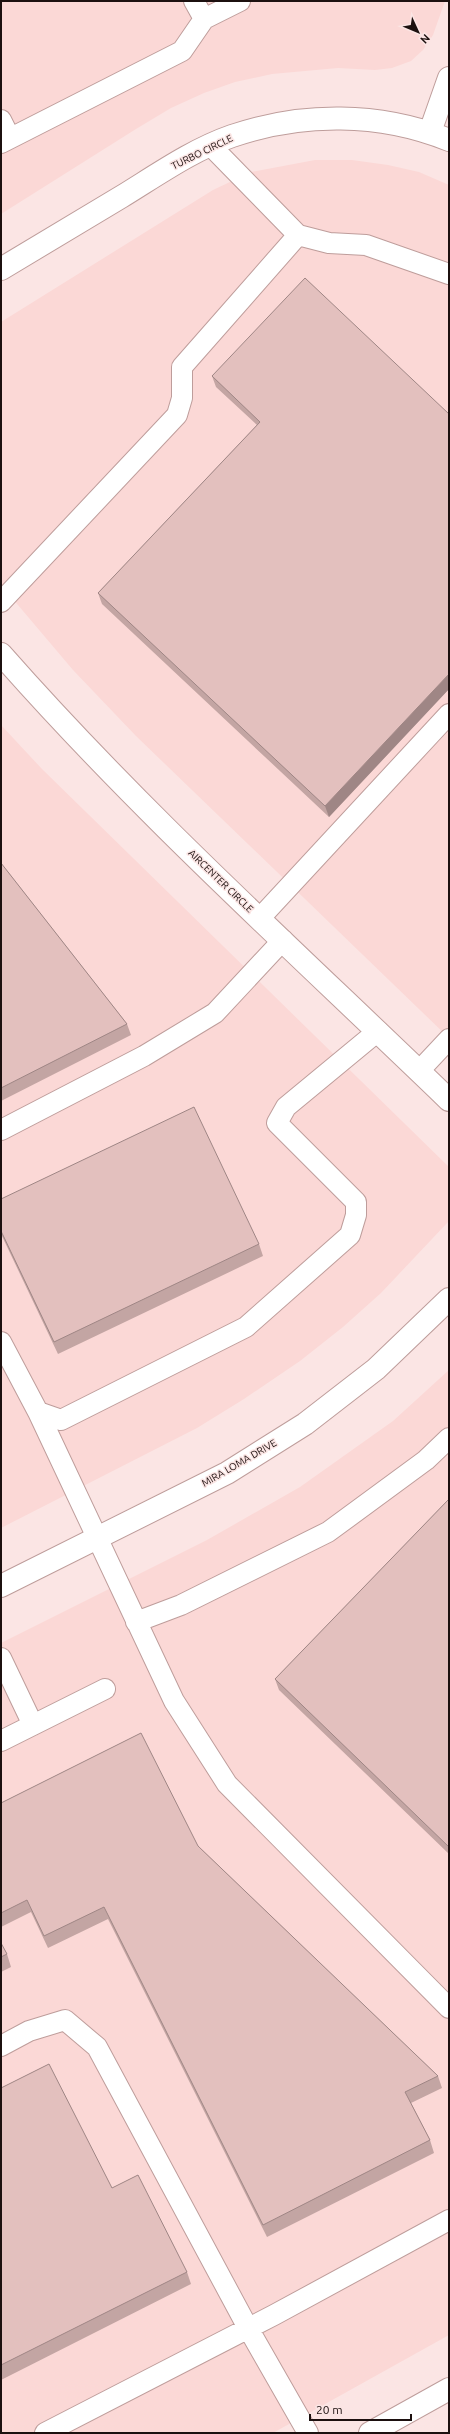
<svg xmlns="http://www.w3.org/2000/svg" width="450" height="2434" font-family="Ubuntu,sans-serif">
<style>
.built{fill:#fbd8d6}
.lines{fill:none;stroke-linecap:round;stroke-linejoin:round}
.lane-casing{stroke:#be9d9b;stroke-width:22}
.street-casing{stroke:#be9d9b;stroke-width:24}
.lane{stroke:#fff;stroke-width:20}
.street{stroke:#fff;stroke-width:22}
.wall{fill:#c3a5a3}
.shaded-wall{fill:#9f8685}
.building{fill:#e3c0be;stroke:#9f8685}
.labels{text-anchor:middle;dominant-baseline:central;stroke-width:3;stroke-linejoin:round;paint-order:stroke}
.street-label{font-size:10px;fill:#1c100f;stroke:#fbe5e4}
</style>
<rect width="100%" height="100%" fill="#fbe5e4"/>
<path class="built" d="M1,1H445L433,35L423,50L411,61L392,68L375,70L338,68L272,74L235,82L204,93L171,108L136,129L1,214Z
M315,160H352L388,165L419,172L449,185V1038L136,736L73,670L1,585V322L213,190L251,172Z
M1,725L42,769L449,1167V1221L381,1293L343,1327L300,1361L244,1399L197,1428L1,1528Z
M449,1370V2335L273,2433H1V1643L207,1540L300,1487L393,1421Z"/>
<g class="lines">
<g class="lane-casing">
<path id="lane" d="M194,1L204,19L240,1
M1,120L10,138
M1,143L182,51L204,19
M211,146L298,235
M1,602L177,415L182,398V367L298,235L329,243L366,245L449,274
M260,918L449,714
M419,1071L449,1039
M1,1130L144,1056L215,1013L283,940
M1,1342L38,1412L61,1420L246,1327L350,1235L356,1215V1202L277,1123L286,1107L378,1031
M38,1412L174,1701L227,1784L449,2008
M136,1622L181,1605L328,1532L426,1460L449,1438
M1,1658L33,1725L105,1689
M1,1741L33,1725
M1,2046L29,2031L65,2020L97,2047L248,2328L308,2433
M45,2433L274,2315L449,2220"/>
</g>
<g class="street-casing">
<path id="street" d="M430,132L449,78
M1,269C41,245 81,221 121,197C157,175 192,150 232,136C302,112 380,112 449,140
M1,654C140,812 298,954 449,1100
M1,1586L227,1473L305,1424L376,1369L449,1299
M370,2433L449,2389"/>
</g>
<use href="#lane" class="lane"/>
<use href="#street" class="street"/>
</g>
<path class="wall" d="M212,376L449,414V689L329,817L102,604L98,593L257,425L216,387Z
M1,863L127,1024L131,1035L1,1101Z
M1,1199L259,1244L263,1256L58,1354L1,1234Z
M449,1499V1854L279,1690L275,1679Z
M1,1803L198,1846L438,2076L442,2088L411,2103L430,2140L434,2153L267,2237L108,1919L48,1948L31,1912L1,1927Z
M1,1943L7,1954L11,1967L1,1972Z
M1,2088L112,2188L187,2272L191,2284L1,2380Z"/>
<path class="shaded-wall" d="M449,674V689L329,817L325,806Z"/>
<path class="building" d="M305,278L449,414V674L325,806L98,593L260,422L212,376Z
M1,863L127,1024L1,1088Z
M194,1107L259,1244L54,1342L1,1231V1199Z
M449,1499V1847L275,1679Z
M141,1733L198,1846L438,2076L405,2092L430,2140L263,2225L104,1907L44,1936L27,1900L1,1913V1803Z
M1,1943L7,1954L1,1957Z
M49,2064L112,2188L138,2175L187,2272L1,2365V2088Z"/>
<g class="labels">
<g class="street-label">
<text transform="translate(202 152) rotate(-26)">TURBO CIRCLE</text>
<text transform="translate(221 881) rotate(44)">AIRCENTER CIRCLE</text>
<text transform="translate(239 1463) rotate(-30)">MIRA LOMA DRIVE</text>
</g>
</g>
<rect width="450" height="2434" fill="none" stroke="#1c100f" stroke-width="4"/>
<g transform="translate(418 32) rotate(134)" stroke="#fbe5e4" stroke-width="3" paint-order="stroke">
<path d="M0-3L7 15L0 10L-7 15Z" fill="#1c100f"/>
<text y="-6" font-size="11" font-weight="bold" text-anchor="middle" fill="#1c100f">N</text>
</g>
<path d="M310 2414v6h101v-6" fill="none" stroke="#1c100f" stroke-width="2"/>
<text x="316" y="2414" font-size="12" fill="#1c100f" stroke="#fbe5e4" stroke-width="3" paint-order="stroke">20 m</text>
</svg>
